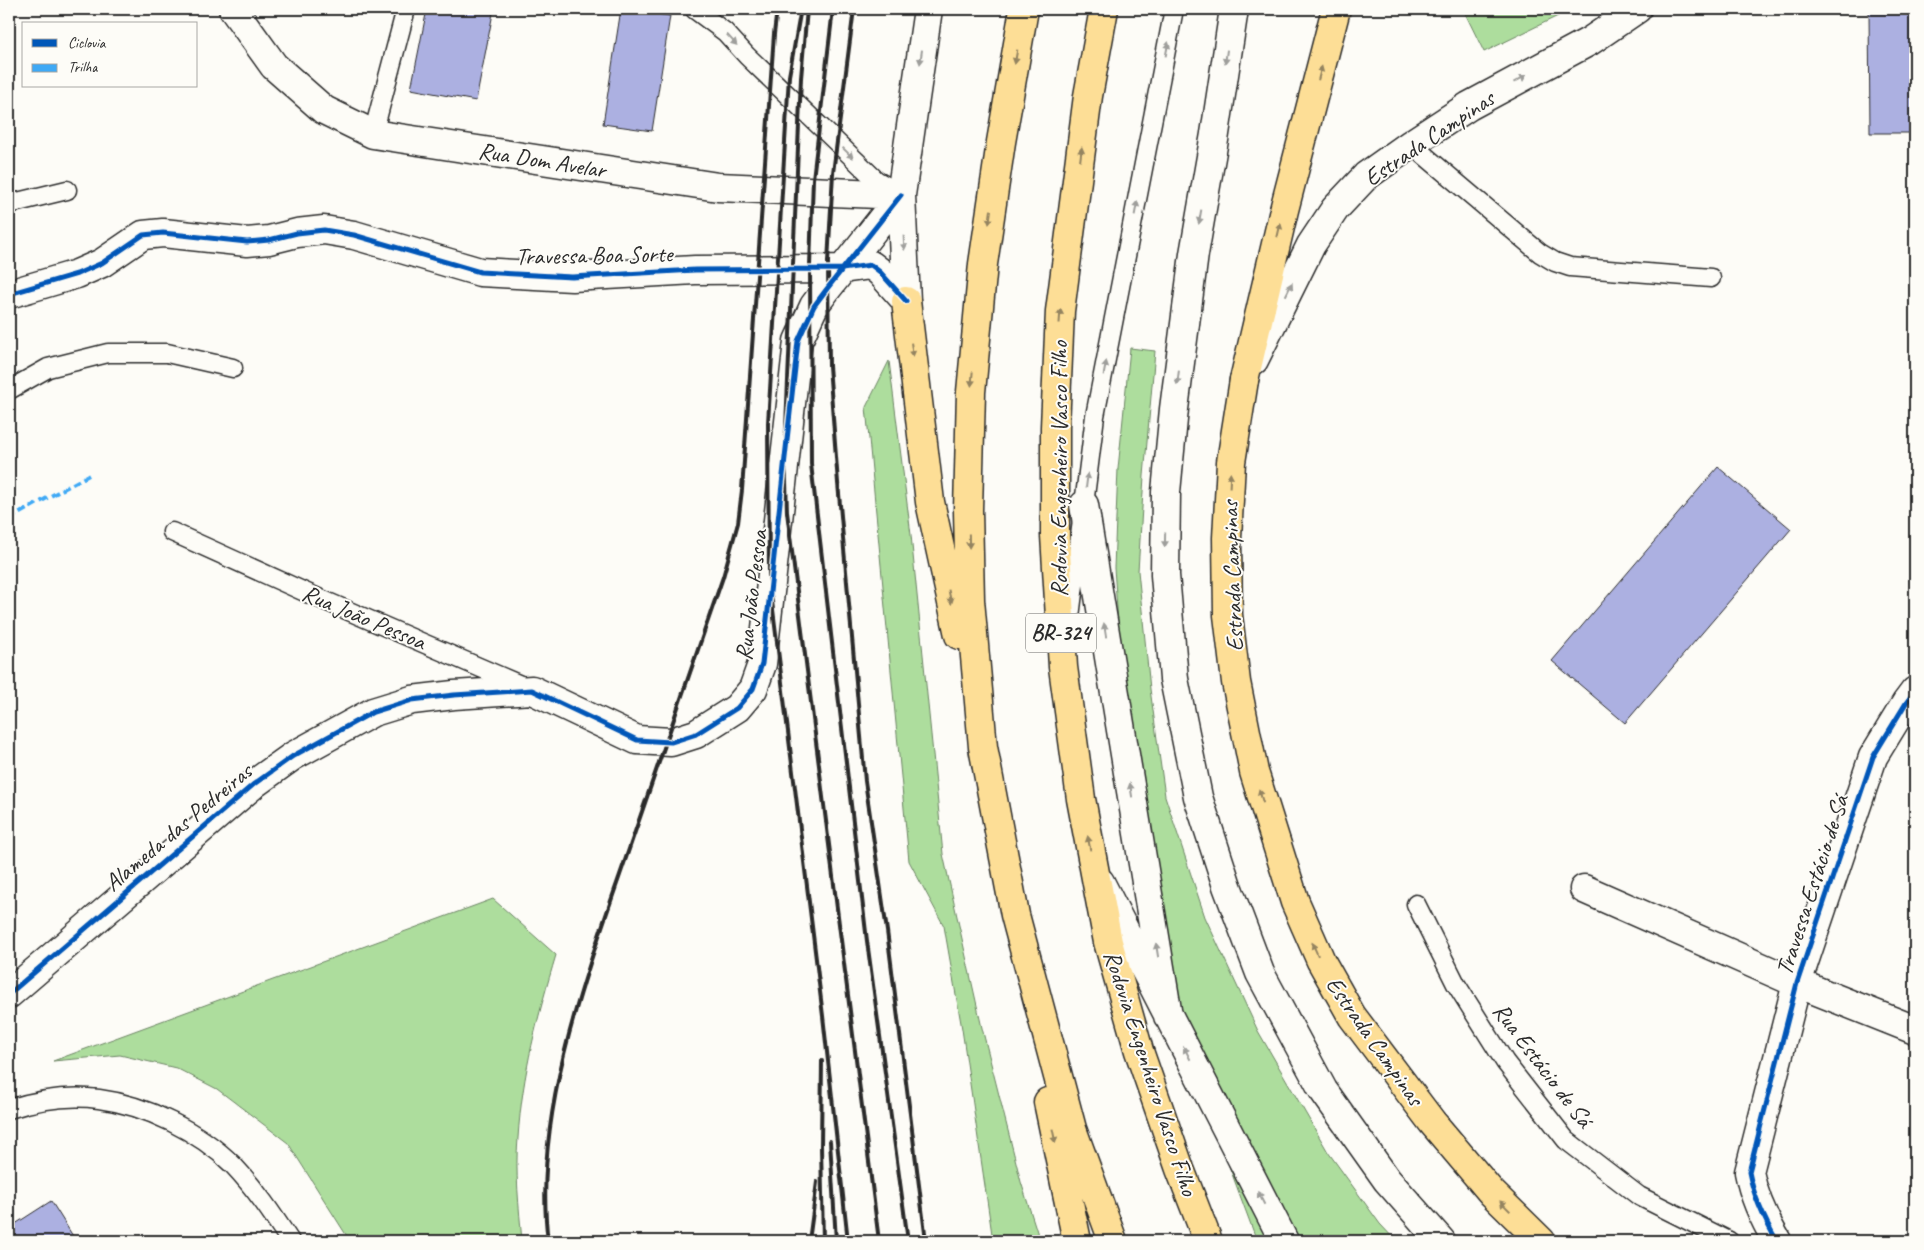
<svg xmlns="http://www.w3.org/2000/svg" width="1924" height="1250" font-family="Caveat,sans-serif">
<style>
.green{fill:#addd9d;stroke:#6c8464}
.building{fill:#acb0e1;stroke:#2b2b2b}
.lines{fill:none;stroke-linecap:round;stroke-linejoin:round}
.lane-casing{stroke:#2b2b2b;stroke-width:21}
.street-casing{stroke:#2b2b2b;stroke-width:31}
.secondary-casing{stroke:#2b2b2b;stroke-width:31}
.primary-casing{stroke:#2b2b2b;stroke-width:31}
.highway-casing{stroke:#2b2b2b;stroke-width:31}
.lane{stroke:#fdfcf7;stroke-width:18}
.street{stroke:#fdfcf7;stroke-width:28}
.secondary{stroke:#fdfcf7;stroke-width:28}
.primary{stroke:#fdde96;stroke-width:28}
.highway{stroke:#fdde96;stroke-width:28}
.rail{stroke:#2b2b2b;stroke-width:4}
.quiet{stroke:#3fa9f5;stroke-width:4;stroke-dasharray:8 4;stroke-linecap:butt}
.cycleway-casing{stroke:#fdfcf7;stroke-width:8}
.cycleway{stroke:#0057b8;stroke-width:5}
.oneway{fill:#9e9e9b}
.oneway2{fill:#948460}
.labels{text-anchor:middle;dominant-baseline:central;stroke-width:4;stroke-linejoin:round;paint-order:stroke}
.shield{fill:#fdfcf7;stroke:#6a6a68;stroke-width:1}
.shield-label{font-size:22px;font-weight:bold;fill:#2b2b2b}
.street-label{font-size:24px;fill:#2b2b2b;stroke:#fdfcf7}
</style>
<rect width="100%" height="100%" fill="#fdfcf7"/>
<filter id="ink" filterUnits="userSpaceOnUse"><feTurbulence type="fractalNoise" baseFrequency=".02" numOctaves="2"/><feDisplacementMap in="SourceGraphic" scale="10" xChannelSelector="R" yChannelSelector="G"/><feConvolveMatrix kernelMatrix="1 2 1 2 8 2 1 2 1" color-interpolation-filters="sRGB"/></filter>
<g filter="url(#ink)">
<path class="green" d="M1463,9H1557L1560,15L1484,52Z
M1130,348L1155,351L1144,476L1138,571L1150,689L1165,796L1205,917L1258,1031L1328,1152L1380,1224L1396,1241H1257L1216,1131L1156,926L1123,688L1114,568L1118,469Z
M889,361L911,535L943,854L982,1028L1021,1182L1040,1241H993L962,1029L944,926L909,861L866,407Z
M493,899L556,955C538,1015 522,1075 518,1138C515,1172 519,1207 522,1241H350L288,1143L217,1089L176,1068L120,1055L53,1061Z"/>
<path class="building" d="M427,9H473L493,13L476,101L411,89Z
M621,9L670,16L652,131L603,124Z
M1869,9H1915V133H1870Z
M1718,467L1791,529L1625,723L1552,661Z
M51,1201L76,1241H9V1228Z"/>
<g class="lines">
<g class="lane-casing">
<path id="lane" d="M694,9L725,32L747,56L876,180L897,192
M373,134L406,9
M1411,144L1540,253L1555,262L1570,267L1711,278
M9,204L67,190
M9,390L48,368L108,353H167L233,368
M172,532L307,593L525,687
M1070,617L1095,416L1174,9
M1416,904L1456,984L1505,1062L1566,1140L1639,1196L1729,1241
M9,1109C37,1100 69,1095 99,1099C146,1105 200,1132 233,1165C255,1188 273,1215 290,1241"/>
</g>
<g class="street-casing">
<path id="street" d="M233,9L274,66L324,110L373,134L718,187L901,195
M9,294L77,274L102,263L143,235L163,233L247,242L269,240L297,233L324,230L354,235L480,272L572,277L695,270L842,269L871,265L880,272L906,301
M906,301L901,195L928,9
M1584,889L1797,983L1915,1030
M9,994L254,784L293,756L373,712L412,700L454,695L532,690L637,740L671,742L696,734L737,708L753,689L762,664L798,341L814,306L826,290L901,195
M1777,1241C1764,1219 1754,1198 1749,1172L1797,983L1873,757L1906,703L1915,691"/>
</g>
<g class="secondary-casing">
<path id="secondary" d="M1234,9L1215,134L1194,254L1174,409L1166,492L1165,575L1174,679L1198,797L1227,886L1260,973L1323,1090L1387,1180L1441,1241
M1254,360L1311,245L1335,209L1366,176L1411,144L1469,106L1590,41L1637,9
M1084,505L1168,1016
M1100,882L1284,1241"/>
</g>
<g class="primary-casing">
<path id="primary" d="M1244,380L1231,462L1227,538L1228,615L1236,682L1254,772L1295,902L1321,961L1352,1016L1432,1122L1492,1193L1541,1241"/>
</g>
<g class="highway-casing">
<path id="highway" d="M1024,9L1001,142L983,264L971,392L968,510L970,600L983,747L1015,915L1072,1129L1113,1241
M1104,9L1088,96L1060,311L1055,427V535L1063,667L1081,799L1108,942L1139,1051L1180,1169L1208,1241
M906,301L930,502L959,635
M1244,380L1284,210L1336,9
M1048,1102L1077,1241"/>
</g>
<use href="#lane" class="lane"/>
<use href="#street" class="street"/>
<use href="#secondary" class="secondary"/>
<use href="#primary" class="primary"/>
<use href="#highway" class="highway"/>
<path class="rail" d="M807,9L801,78L785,450L787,512L879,1241
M833,9L813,179L810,266L811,464L867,941L908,1241
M854,9L833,173L828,262L829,366L838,483L865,781L887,931L926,1241
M800,14L789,76L768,423L769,577L823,1016L848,1241
M822,1061L821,1146L823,1241
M830,1141L836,1241
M548,1241C532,1115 587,970 628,852C659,761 691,669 723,577L738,523L742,490L774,34L777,9
M809,1241L817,1182"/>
<path class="quiet" d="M9,519L89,475"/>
<g class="cycleway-casing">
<path id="cycleway" d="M9,294L77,274L102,263L143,235L163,233L247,242L269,240L297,233L324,230L354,235L480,272L572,277L695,270L842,269L871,265L880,272L906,301
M9,994L254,784L293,756L373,712L412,700L454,695L532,690L637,740L671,742L696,734L737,708L753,689L762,664L798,341L814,306L826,290L901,195
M1777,1241C1764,1219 1754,1198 1749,1172L1797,983L1873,757L1906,703L1915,691"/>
</g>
<use href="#cycleway" class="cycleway"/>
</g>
<defs><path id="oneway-solid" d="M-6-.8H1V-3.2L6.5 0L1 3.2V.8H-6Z" transform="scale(1.25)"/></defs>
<g class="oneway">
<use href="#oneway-solid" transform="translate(732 40) rotate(47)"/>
<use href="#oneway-solid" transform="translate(1167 49) rotate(-79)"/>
<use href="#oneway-solid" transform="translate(921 57) rotate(98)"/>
<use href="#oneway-solid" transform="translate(1226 57) rotate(98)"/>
<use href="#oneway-solid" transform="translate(1520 79) rotate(-29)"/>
<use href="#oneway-solid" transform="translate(848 153) rotate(44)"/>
<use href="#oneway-solid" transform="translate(1136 208) rotate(-79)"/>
<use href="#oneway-solid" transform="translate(1200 217) rotate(100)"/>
<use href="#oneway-solid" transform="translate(904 243) rotate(87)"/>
<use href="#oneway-solid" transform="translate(1289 289) rotate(-64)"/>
<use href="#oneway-solid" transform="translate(1105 368) rotate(-79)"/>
<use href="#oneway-solid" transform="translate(1178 378) rotate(97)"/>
<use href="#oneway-solid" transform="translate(1087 480) rotate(-83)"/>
<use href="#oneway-solid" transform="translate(1165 540) rotate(91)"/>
<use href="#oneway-solid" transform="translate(1105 630) rotate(-99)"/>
<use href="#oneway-solid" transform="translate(1131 790) rotate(-99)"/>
<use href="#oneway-solid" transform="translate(1157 950) rotate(-99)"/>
<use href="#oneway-solid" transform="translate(1187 1053) rotate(-117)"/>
<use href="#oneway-solid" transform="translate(1261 1198) rotate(-117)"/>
</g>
<g class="oneway2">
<use href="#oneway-solid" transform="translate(1016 57) rotate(100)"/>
<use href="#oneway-solid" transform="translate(1320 73) rotate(-75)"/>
<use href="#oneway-solid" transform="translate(1081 154) rotate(-83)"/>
<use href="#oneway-solid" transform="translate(990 217) rotate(98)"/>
<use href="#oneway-solid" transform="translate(1279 230) rotate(-77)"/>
<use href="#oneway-solid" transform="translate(1060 316) rotate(-86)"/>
<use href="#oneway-solid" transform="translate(912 350) rotate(83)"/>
<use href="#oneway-solid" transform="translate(972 379) rotate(95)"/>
<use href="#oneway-solid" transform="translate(1230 480) rotate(-87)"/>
<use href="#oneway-solid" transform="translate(969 541) rotate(89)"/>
<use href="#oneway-solid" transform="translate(950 597) rotate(78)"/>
<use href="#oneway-solid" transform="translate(1261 796) rotate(-107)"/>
<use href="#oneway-solid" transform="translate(1089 843) rotate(-101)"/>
<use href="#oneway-solid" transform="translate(1315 949) rotate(-114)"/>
<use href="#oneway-solid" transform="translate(1054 1136) rotate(78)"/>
<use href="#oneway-solid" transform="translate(1505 1206) rotate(-135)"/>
</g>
</g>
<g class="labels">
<rect class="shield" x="1026" y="613.5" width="70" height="39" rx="4"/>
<g class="shield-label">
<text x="1061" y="633">BR-324</text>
</g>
<g class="street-label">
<text transform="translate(1429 138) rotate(-34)">Estrada Campinas</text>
<text transform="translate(542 160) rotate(9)">Rua Dom Avelar</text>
<text transform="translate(594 255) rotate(-1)">Travessa Boa Sorte</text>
<text transform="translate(1059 469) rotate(-90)">Rodovia Engenheiro Vasco Filho</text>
<text transform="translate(1232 576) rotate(-92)">Estrada Campinas</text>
<text transform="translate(751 595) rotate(-83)">Rua João Pessoa</text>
<text transform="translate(364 617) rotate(23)">Rua João Pessoa</text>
<text transform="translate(178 827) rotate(-40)">Alameda das Pedreiras</text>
<text transform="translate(1812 885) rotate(-72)">Travessa Estácio de Sá</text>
<text transform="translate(1375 1041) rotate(55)">Estrada Campinas</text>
<text transform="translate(1543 1065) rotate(53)">Rua Estácio de Sá</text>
<text transform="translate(1151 1073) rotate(72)">Rodovia Engenheiro Vasco Filho</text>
</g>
</g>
<rect width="1924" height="1250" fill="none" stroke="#fdfcf7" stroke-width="30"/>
<rect x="15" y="15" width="1894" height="1220" fill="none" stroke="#2b2b2b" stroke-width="2" filter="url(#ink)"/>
<rect x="22" y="22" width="175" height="65" fill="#fdfcf7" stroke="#a9a8a5"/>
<rect x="32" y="39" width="25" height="8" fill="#0057b8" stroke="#a9a8a5"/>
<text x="68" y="48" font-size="15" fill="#2b2b2b">Ciclovia</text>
<rect x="32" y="64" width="25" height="8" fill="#3fa9f5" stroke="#a9a8a5"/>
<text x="68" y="72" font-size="15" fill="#2b2b2b">Trilha</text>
</svg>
